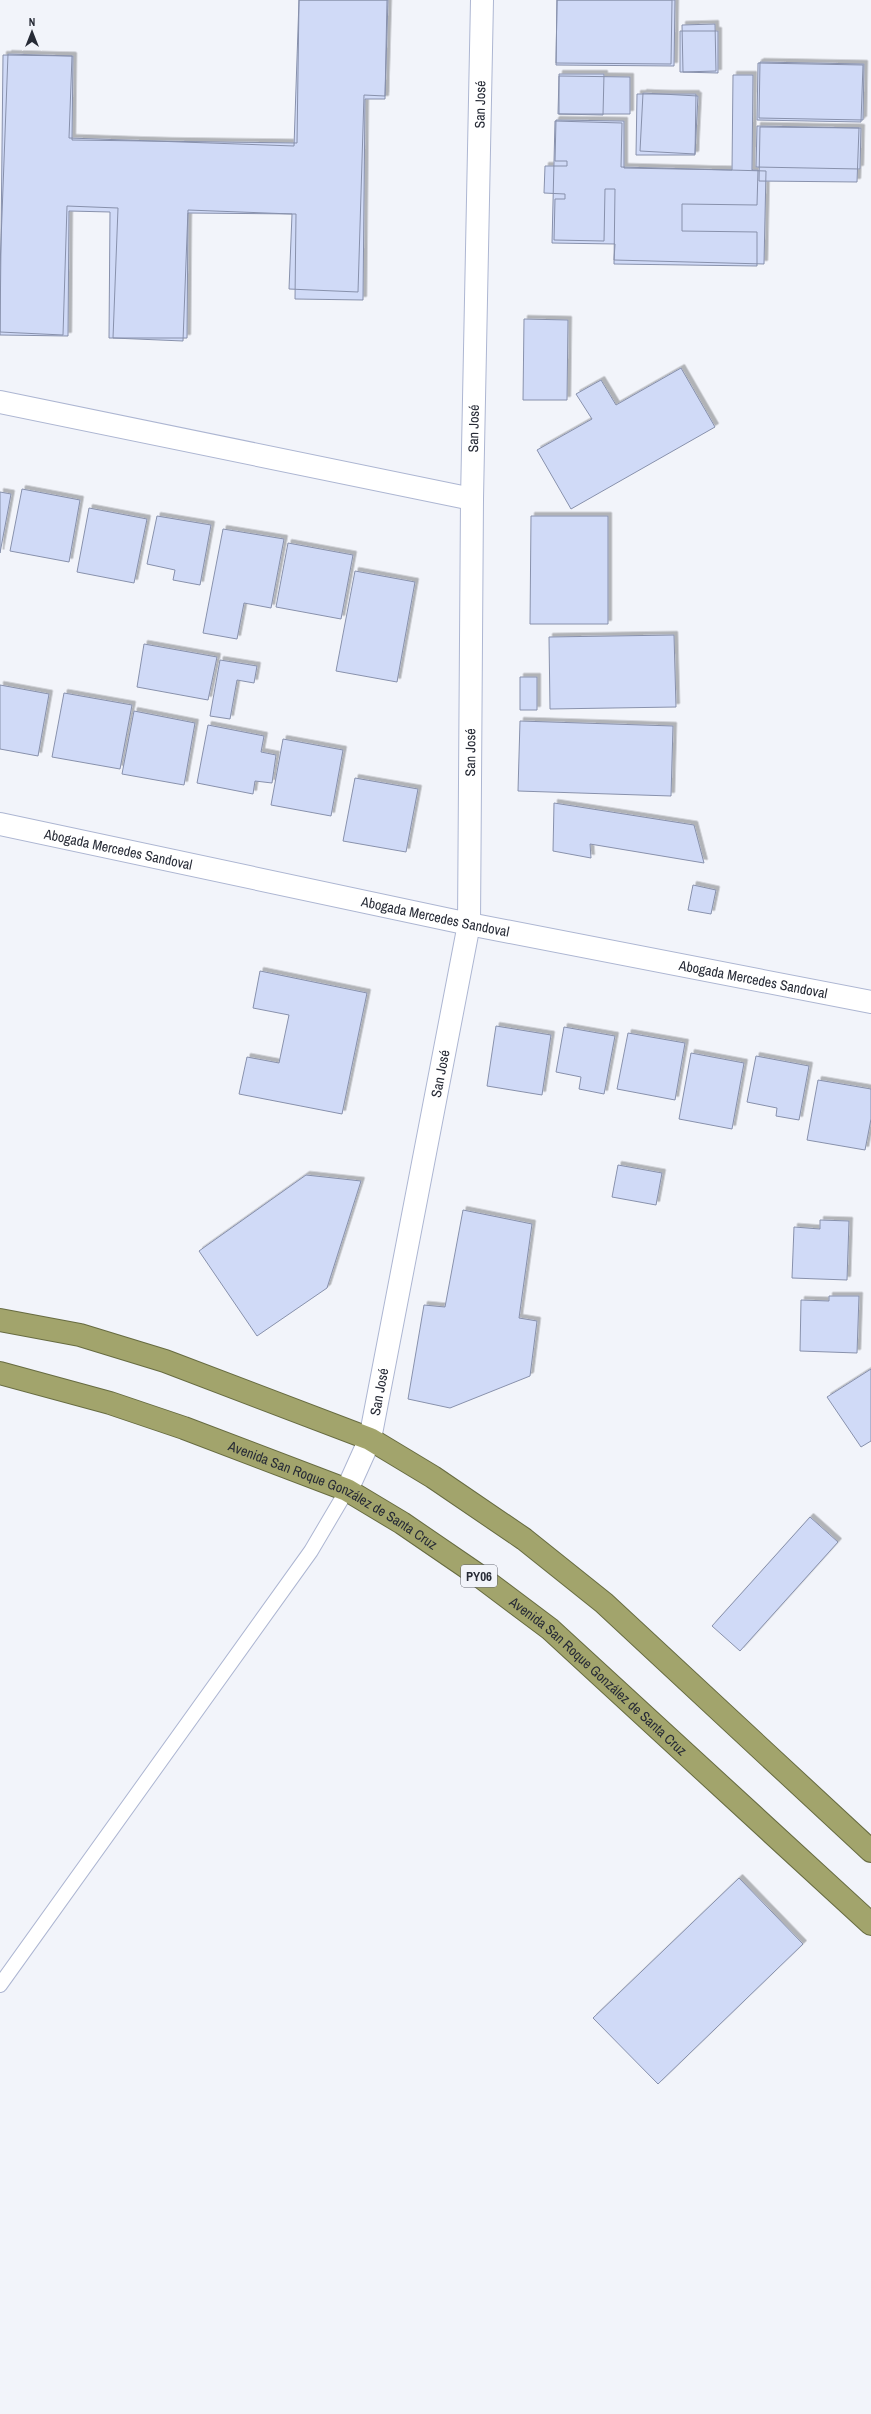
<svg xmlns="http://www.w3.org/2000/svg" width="871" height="2414" font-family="'Archivo Narrow',sans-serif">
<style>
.building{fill:#d0daf7;stroke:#8891ac;filter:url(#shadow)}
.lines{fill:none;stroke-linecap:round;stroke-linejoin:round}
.service-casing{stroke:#adb6d2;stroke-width:16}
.minor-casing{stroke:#adb6d2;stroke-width:24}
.trunk-casing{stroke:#676b41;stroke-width:24}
.service{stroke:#fff;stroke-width:14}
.minor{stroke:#fff;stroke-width:22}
.trunk{stroke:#a2a46c;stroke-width:22}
.labels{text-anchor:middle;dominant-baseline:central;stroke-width:3;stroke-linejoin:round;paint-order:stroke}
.shield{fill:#f2f4fa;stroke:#646771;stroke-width:1}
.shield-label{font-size:13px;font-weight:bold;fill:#272b36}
.street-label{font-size:14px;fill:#272b36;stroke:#f2f4fa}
</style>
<defs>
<filter id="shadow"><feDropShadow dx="3.5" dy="-3.5" stdDeviation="0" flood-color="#0004"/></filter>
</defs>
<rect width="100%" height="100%" fill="#f2f4fa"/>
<path class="building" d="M299,0H388L385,96L364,95L358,292L289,289L292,214L188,210L183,341L113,338L118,208L67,206L63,335L0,332V268L8,54L72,56L69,138L294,146Z
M299,0H387L385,99H365L363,300L295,299L296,214L188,213L187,338H109L110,212L69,211L68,336L0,335L3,55L73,56L72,140L297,143Z
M557,0H675L674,66L556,65Z
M557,0H672L671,64L556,63Z
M715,24L716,71L683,72L682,25Z
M680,31H718V73L680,72Z
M760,62L864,64L863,120L759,118Z
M758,63L863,65L861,122L757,120Z
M559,74H604L603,115L559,114Z
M733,75H753L752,170H758L757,205L682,204V231L757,232V266L614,264L615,189H605L604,241L554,240L555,199H565V194L544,193L545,166H567V161H555L556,120L624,121V168L732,170Z
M559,76L630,77V114H558Z
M643,93L698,96L695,154L640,151Z
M637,94H696L695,155H636Z
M555,121L622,123L621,167L766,171L764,264L614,260L615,244L552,243Z
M757,126L861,128L860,169L756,167Z
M760,127L859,128L857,182L759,181Z
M524,319L568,320L567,400H523Z
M681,368L715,427L571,509L537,450L592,419L576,394L601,380L616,405Z
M22,489L80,500L69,562L10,551Z
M0,492L11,494L0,553Z
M89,508L147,519L134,583L77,572Z
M157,516L211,525L200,585L173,580L175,570L147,564Z
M531,516H608V624H530Z
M223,529L284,539L271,608L244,603L237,639L203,633Z
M288,543L353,555L341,619L276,607Z
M355,571L415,582L397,682L336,671Z
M674,635L676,707L550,709L549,637Z
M144,644L217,657L208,700L137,687Z
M220,660L257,666L254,683L237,680L230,719L210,716Z
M520,677H537V710H520Z
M0,685L49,694L38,756L0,749Z
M64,693L132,705L120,769L52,757Z
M134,711L195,723L184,785L122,774Z
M520,721L673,726L671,796L518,791Z
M208,725L264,736L261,752L276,755L272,783L255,781L253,794L197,783Z
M283,739L343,750L331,816L271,805Z
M355,778L418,789L406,852L343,841Z
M554,803L694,825L704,863L590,844L591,858L553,851Z
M693,885L716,890L711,914L688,910Z
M260,971L367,993L342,1114L239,1094L247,1057L279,1063L289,1015L253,1008Z
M496,1026L551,1035L542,1095L487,1086Z
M564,1027L615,1036L604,1094L579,1089L581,1077L556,1072Z
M628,1033L685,1043L675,1100L617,1089Z
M691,1053L744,1063L732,1129L679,1119Z
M756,1056L809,1066L799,1120L776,1116L777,1108L747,1102Z
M818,1080L871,1089V1119L865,1150L807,1140Z
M618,1165L662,1173L656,1205L612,1197Z
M306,1175L361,1181L327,1288L257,1336L199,1251Z
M463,1210L532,1224L519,1318L537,1321L530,1376L450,1408L408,1399L424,1305L445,1307Z
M820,1220L849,1221L847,1280L792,1278L794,1227L820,1229Z
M829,1296H859L857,1353L800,1351L801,1300L829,1301Z
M871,1369V1441L861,1447L827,1397Z
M810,1517L838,1542L740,1651L712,1626Z
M739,1878L803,1944L658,2084L593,2018Z"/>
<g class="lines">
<g class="service-casing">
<path id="service" d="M0,1985L311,1551L347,1490"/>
</g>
<g class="minor-casing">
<g id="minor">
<path d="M0,402L472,499"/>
<path id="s1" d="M0,824L469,924L871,1002"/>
<path id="s2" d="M347,1490L370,1439L469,924L472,499L482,0"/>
</g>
</g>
<g class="trunk-casing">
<g id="trunk">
<path d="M0,1320L80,1335L165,1361L370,1439L433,1477L524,1539L604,1603L871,1851"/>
<path id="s3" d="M0,1373L110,1403L184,1428L347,1490L402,1523L478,1575L550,1629L871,1924"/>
</g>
</g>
<use href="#service" class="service"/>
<use href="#minor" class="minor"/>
<use href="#trunk" class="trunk"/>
</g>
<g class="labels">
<rect class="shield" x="461" y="1565" width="36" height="22" rx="3"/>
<g class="shield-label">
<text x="479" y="1576">PY06</text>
</g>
<g class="street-label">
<text stroke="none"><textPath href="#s2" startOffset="1400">San José</textPath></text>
<text stroke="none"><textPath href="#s2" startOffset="1076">San José</textPath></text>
<text stroke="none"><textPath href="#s2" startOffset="752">San José</textPath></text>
<text stroke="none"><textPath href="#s1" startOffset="121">Abogada Mercedes Sandoval</textPath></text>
<text stroke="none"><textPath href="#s1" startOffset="445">Abogada Mercedes Sandoval</textPath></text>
<text stroke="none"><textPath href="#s1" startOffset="769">Abogada Mercedes Sandoval</textPath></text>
<text stroke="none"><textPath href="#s2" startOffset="428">San José</textPath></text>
<text stroke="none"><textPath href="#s2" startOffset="104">San José</textPath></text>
<text stroke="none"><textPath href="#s3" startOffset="356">Avenida San Roque González de Santa Cruz</textPath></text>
<text stroke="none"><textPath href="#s3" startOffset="680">Avenida San Roque González de Santa Cruz</textPath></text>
</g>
</g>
<g transform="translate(32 32)" stroke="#f2f4fa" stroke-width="3" paint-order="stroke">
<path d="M0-3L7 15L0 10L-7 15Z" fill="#272b36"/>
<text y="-6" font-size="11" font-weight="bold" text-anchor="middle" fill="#272b36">N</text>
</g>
</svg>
